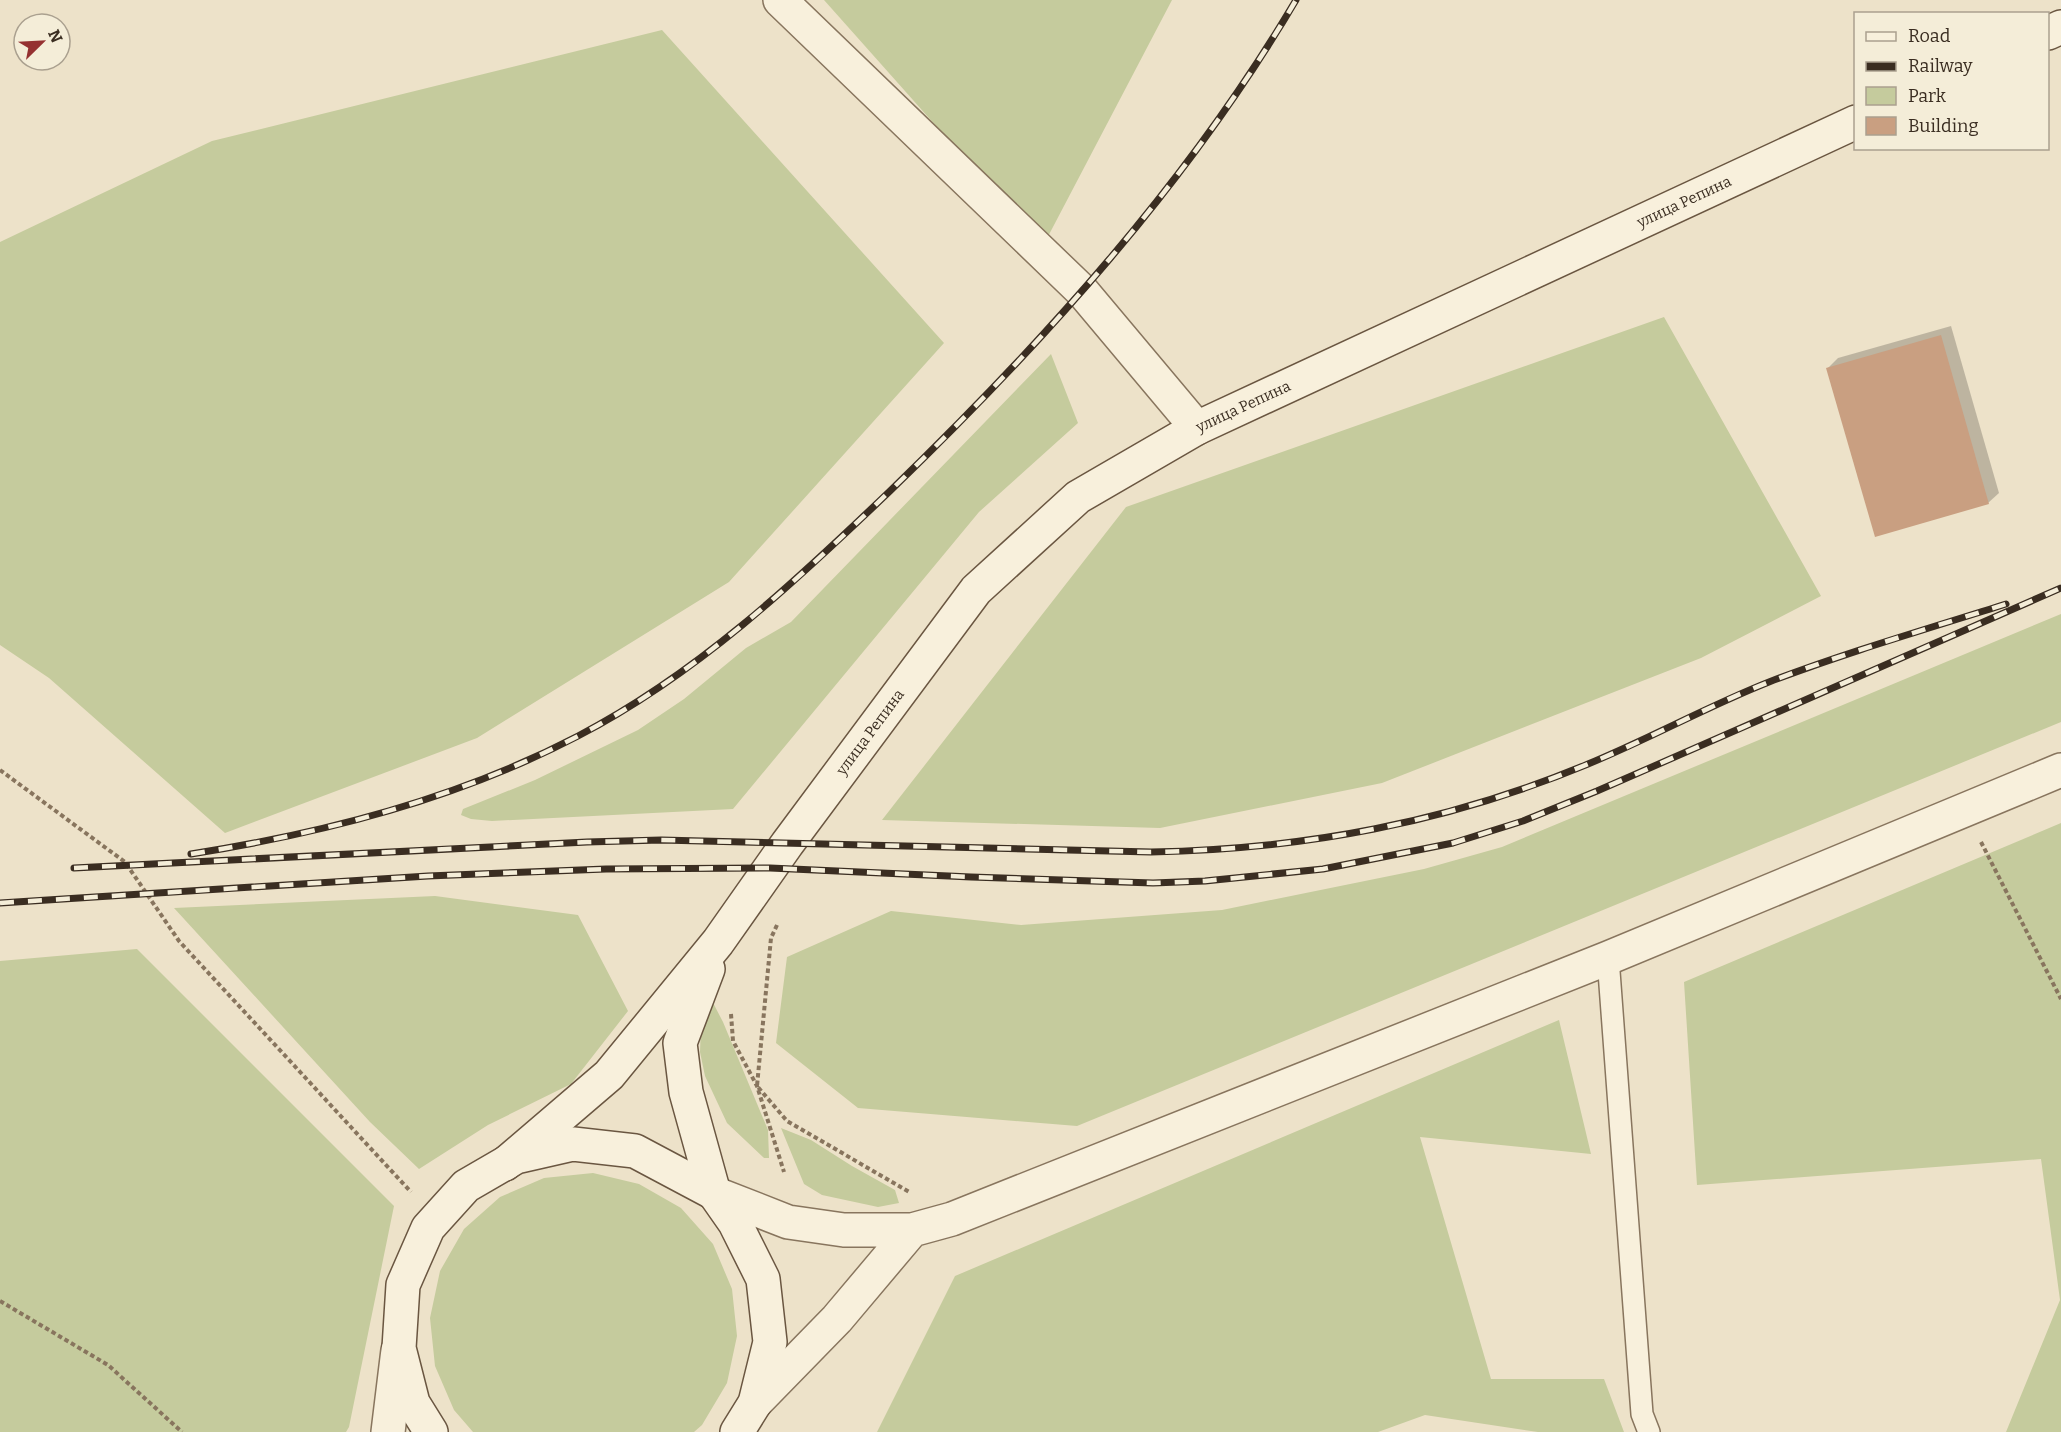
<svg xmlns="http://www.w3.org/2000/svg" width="2061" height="1432" font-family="Bitter,serif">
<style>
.green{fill:#c5cb9d}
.shadow{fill:#0003}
.building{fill:#c99f81}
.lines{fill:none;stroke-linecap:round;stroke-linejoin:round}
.lane-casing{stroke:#88755e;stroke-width:24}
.street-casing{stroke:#88755e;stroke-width:36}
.secondary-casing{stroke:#6a5641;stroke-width:36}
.path{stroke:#88755e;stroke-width:4;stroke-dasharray:4.5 3;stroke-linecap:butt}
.lane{stroke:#f8f0dc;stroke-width:21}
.street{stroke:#f8f0dc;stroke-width:33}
.secondary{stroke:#f8f0dc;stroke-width:33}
.rail-casing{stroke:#3a2d21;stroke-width:7}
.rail{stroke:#f4edd8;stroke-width:4.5;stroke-dasharray:14;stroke-linecap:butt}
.labels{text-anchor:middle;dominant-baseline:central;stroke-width:4.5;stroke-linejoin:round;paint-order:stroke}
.street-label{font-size:15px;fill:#3a2d21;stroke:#f4edd8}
</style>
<rect width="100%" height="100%" fill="#ede2c9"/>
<path class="green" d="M824,0H1172L1043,246Z
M662,30L944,343L729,582L477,738L225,833L49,678L0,645V242L212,141Z
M1664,317L1821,596L1701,658L1382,783L1160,828L882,820L1126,507Z
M1051,354L1078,423L979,512L733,809L492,821L471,819L461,815L463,809L535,780L638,730L684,699L746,648L791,622Z
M2061,614V722L1077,1126L858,1108L776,1043L787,957L891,911L1021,925L1222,910L1424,869L1502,847Z
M2061,823V1432H2006L2060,1300L2041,1159L1697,1185L1684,982Z
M435,896L578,915L628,1011L571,1084L488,1125L419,1169L370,1122L174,908Z
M137,949L394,1206L349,1427L346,1432H0V961Z
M710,997L723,1022L768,1130L769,1158H764L727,1123L705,1076L700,1052L701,1023Z
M1559,1020L1591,1154L1420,1137L1491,1379H1604L1624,1432H1538L1425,1415L1378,1432H877L955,1276Z
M781,1128L811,1140L852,1166L895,1190L899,1203L878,1207L822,1195L804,1184Z
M593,1173L639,1184L681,1208L713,1244L732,1289L737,1336L727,1383L702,1425L694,1432H473L454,1410L435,1366L430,1318L440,1271L464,1229L500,1197L544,1178Z"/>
<path class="shadow" d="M1951,326L1999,493L1988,503L1828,368L1838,358Z"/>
<path class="building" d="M1941,335L1989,504L1875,537L1826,368Z"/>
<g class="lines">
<g class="lane-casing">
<path id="lane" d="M1608,958L1642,1414L1649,1432"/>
</g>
<g class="street-casing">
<path id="street" d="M780,0L1082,291L1197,428
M714,1193L788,1222L844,1230H912L952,1219L1608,958L2061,770
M755,1403L837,1319L912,1230
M388,1432L398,1350"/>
</g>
<g class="secondary-casing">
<g id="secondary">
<path d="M2048,33L2061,27"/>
<path d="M708,969L680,1043L686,1092L714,1193L735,1223L763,1279L770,1342L755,1403L737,1432"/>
<path id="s1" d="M505,1164L609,1075L718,942L787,844L976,590L1078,497L1197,428L1856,122"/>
<path d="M431,1432L413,1403L399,1348L403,1285L428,1228L466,1186L516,1157L573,1144L635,1151L714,1193"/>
</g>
</g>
<path class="path" d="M0,770L125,862L179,941L411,1192
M1981,842L2061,999
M777,925L771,938L757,1086L787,1121L911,1193
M731,1014L733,1041L757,1086L784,1172
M0,1301L108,1365L182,1432"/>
<use href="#lane" class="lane"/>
<use href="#street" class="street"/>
<use href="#secondary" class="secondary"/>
<g class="rail-casing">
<path id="rail" d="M191,854C324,833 457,799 578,736C697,674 794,583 890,491C1043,343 1188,183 1296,0
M74,868L587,842L661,840L1151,852C1305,849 1446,823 1588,764C1649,739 1708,706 1769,682C1847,652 1927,629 2006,604
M0,903L428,876L606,869L770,868L971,877L1153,883L1205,881L1323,869L1453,843L1523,821L1597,791L2061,588"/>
</g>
<use href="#rail" class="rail"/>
</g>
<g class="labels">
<g class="street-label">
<text stroke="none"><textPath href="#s1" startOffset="1558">улица Репина</textPath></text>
<text stroke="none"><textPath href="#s1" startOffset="1072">улица Репина</textPath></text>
<text stroke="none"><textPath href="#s1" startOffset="568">улица Репина</textPath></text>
</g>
</g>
<rect x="1854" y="12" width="195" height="138" fill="#f4edd8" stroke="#aaa08f" stroke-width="1.5"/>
<rect x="1866" y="32" width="30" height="9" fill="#f8f0dc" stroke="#aaa08f" stroke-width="1.5"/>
<text x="1908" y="42" font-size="18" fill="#3a2d21">Road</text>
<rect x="1866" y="62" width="30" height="9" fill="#3a2d21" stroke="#aaa08f" stroke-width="1.5"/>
<text x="1908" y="72" font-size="18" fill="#3a2d21">Railway</text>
<rect x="1866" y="87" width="30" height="18" fill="#c5cb9d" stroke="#aaa08f" stroke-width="1.5"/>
<text x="1908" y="102" font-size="18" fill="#3a2d21">Park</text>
<rect x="1866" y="117" width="30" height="18" fill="#c99f81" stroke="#aaa08f" stroke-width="1.5"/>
<text x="1908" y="132" font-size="18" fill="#3a2d21">Building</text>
<g transform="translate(42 42) rotate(66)"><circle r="28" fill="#f4edd8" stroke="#aaa08f" stroke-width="1.5"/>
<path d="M0-4.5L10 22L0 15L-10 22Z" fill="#953131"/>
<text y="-9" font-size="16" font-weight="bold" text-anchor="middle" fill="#3a2d21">N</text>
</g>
</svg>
